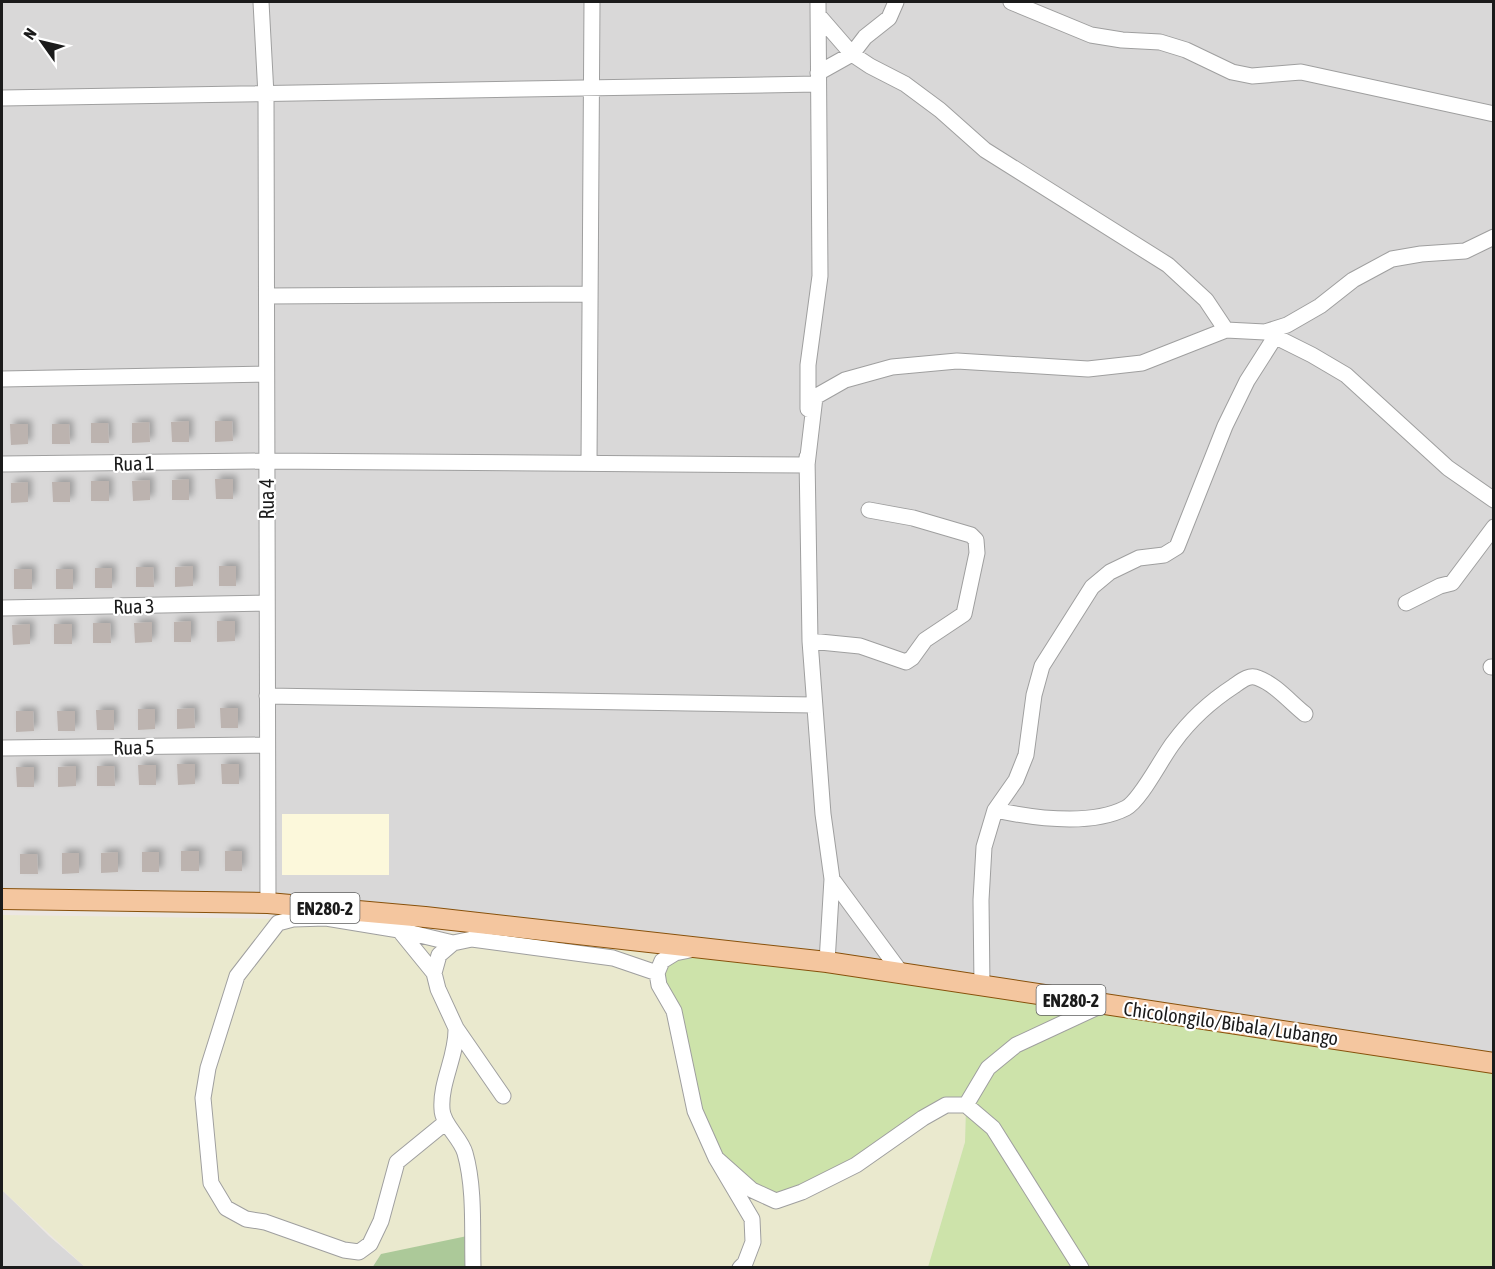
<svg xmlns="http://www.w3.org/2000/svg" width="1495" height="1269" font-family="'Asap Condensed',sans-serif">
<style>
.residential{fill:#d9d8d8}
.education{fill:#fcf8db}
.farmland{fill:#eae9ce}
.grass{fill:#cde3aa}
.forest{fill:#acc999}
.building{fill:#bcb3af;filter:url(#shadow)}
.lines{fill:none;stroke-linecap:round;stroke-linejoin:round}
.minor-casing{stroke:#9f9f9f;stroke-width:17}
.major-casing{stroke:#88510b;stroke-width:22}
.minor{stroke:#fff;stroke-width:15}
.major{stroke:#f4c69f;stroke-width:20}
.labels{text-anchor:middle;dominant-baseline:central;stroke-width:4.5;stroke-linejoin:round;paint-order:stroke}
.shield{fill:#fff;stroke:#5f5f5f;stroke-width:1.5}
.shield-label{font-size:18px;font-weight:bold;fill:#1b1b1b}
.street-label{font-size:20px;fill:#1b1b1b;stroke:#fff}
</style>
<defs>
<filter id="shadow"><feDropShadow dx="4" dy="-4" stdDeviation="3" flood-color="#0004"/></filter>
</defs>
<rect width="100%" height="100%" fill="#ece7e2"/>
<path class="residential" d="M2,2H1493V1063L268,903L2,899Z
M2,1190L49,1236L85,1267H2Z"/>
<path class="education" d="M282,814H389V875H282Z"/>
<path class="farmland" d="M2,915L293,919L675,953L923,1118L966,1105L965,1142L928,1267H470L381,1254L372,1267H85L2,1190Z"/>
<path class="grass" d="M702,948L1493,1063V1267H928L965,1142L966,1105H946L890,1143L776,1201L716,1158L657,973L662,961Z"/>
<path class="forest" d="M472,1235L470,1267L372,1268L381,1254Z"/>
<path class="building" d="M189,421V442H172L171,422Z
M215,421H232L233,441L215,442Z
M149,422L150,442L132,443V423Z
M91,423H108L109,443H91Z
M10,424H28V444L11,445Z
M52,424H69L70,444H52Z
M189,479V500H172V480Z
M215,479H233V499H216Z
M150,480V500L133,501L132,481Z
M91,481H109V501H91Z
M28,482V502L11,503V483Z
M52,482H70V502H53Z
M193,566V586L175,587V567Z
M219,566H236V586H219Z
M136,567H153L154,587H136Z
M95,568H112V588H95Z
M14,569H32V589H14Z
M56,569H73V589H56Z
M191,621V642H174V622Z
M217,621H235V641L217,642Z
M152,622V642L135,643L134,623Z
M93,623H110L111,643H93Z
M30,624V644L13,645L12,625Z
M54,624H72V644H54Z
M194,708L195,728L177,729V709Z
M220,708H238V728H221Z
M138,709H155V729L138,730Z
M96,710H114V730H97Z
M16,711H33L34,731L16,732Z
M57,711H75V731H58Z
M177,764H195V784L178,785Z
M221,764H239V784H222Z
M138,765H156V785H139Z
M76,766V786L58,787V767Z
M97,766H114L115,786H97Z
M16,767H34V787H17Z
M181,851H199V871H181Z
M225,851H242V871H225Z
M118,852V872L101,873V853Z
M142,852H159V872H142Z
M62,853H79V873L62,874Z
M20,854H37L38,874H20Z"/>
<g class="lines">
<g class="minor-casing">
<path id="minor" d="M261,2L266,95L268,903
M1011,2L1091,35L1122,40L1160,42L1186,50L1232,72L1252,76L1301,72L1494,114
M819,16L852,54L870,66L905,84L940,110L985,150L1168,265L1206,300L1226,330
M818,73L852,54L865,37L889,18L896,2
M2,98L818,84
M267,296L589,294
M1268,333L1312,355L1346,375L1448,468L1494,500
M2,379L266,374
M808,409V365L820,276L818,2
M807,457L810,641L823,814L832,879L827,962
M589,463L592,2
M2,464L266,461L807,465L815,397L845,380L892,367L957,361L1088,369L1142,363L1226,330L1265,332L1287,325L1320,306L1353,280L1392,259L1421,254L1465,251L1494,237
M1406,603L1440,586L1452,583L1494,527
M2,608L267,603
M810,641L860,646L906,662L912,658L925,640L964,614L977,553L976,540L971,535L913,518L869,510
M1491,667H1494
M267,696L814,705
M2,748L267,745
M995,810C1033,818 1091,826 1126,808C1141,800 1162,757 1174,742C1190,720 1211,701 1234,686C1241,681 1249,674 1258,678C1275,684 1291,703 1305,714
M832,879L902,974
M399,930L434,973L438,989L456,1028L503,1096
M690,950L675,953L662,961L657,973L659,985L674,1011L695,1111L716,1158L752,1219L753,1242L745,1263L740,1268
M434,973L439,955L453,943
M982,986L981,900L984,847L995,810L1016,780L1026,755L1034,695L1042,666L1092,587L1110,572L1139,558L1164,555L1177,547L1225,426L1247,381L1275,337
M456,1028C457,1056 440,1082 442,1109C442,1124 461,1138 465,1153C475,1188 472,1231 473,1268
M966,1105L993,1128L1081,1268
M446,1122L397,1162L381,1221L370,1244L359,1252L344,1250L265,1222L246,1219L226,1208L211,1183L203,1098L208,1068L237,976L278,923L293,919L326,918L399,930L453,943L472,939L613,958L657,973
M716,1158L752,1190L776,1201L802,1192L856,1165L923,1118L946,1105H966L988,1068L1016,1045L1102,1005"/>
</g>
<g class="major-casing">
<path id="major" d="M2,899L268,903L425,917L827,962L1494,1063"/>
</g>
<use href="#minor" class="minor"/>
<use href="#major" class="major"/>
</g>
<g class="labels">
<g class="shield">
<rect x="290.5" y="893" width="69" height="30" rx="4.5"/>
<rect x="1036.5" y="985" width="69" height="30" rx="4.5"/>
</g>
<g class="shield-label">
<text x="325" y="908">EN280-2</text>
<text x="1071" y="1000">EN280-2</text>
</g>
<g class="street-label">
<text transform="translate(134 463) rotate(-1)">Rua 1</text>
<text transform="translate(266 499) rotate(-90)">Rua 4</text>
<text transform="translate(134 606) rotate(-1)">Rua 3</text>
<text transform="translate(134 747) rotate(-1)">Rua 5</text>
<text transform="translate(1231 1023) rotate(8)">Chicolongilo/Bibala/Lubango</text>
</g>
</g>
<rect width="1495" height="1269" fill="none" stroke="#1b1b1b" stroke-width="6"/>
<g transform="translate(42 42) rotate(304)" stroke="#ffffff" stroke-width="4.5" paint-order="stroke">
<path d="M0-4.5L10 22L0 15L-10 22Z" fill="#1b1b1b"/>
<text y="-9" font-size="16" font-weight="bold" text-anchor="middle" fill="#1b1b1b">N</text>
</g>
</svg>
